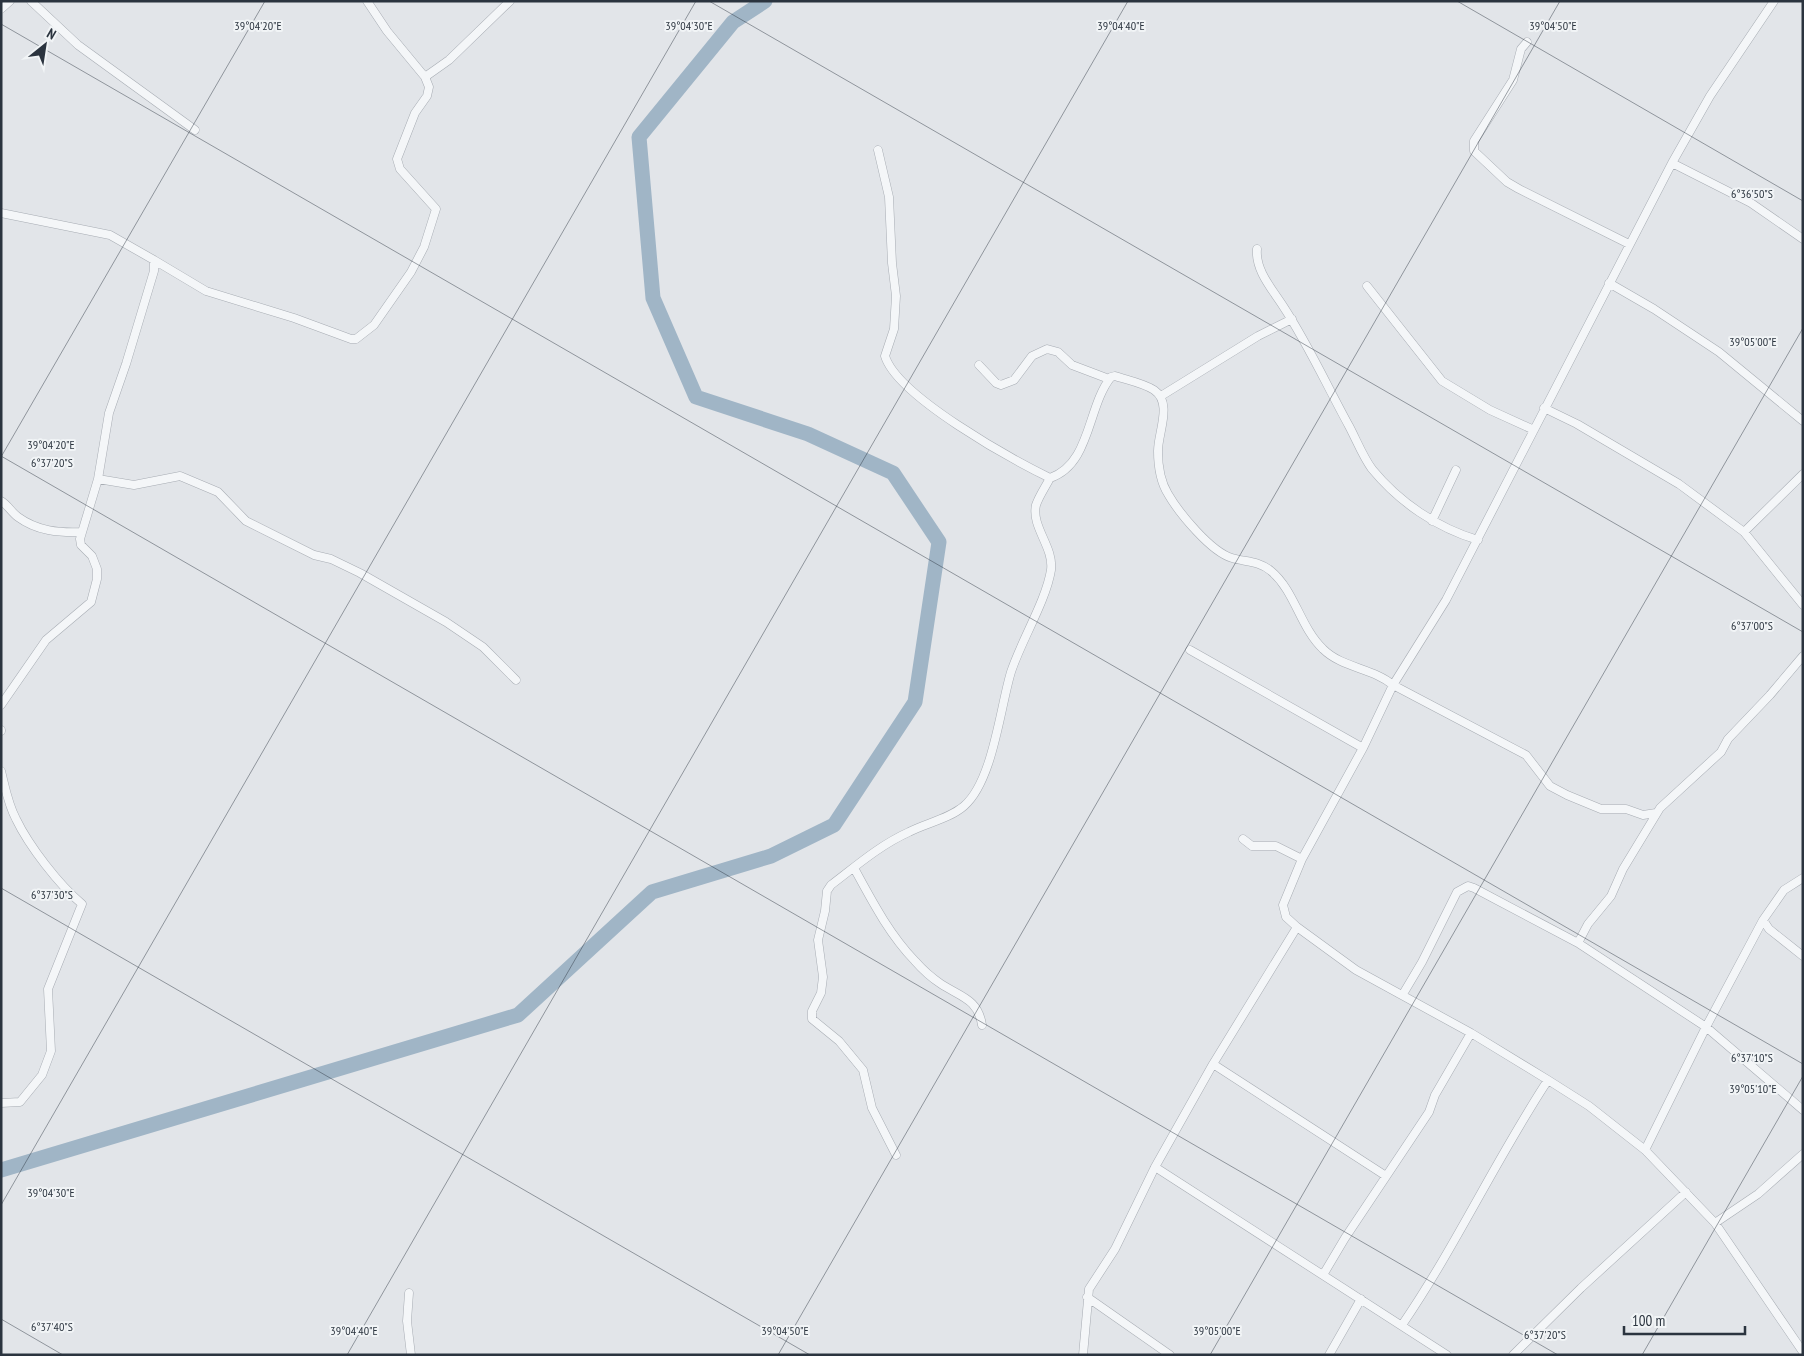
<svg xmlns="http://www.w3.org/2000/svg" width="1804" height="1356" font-family="'PT Sans Narrow',sans-serif">
<style>
.lines{fill:none;stroke-linecap:round;stroke-linejoin:round}
.river{stroke:#a0b5c6;stroke-width:15}
.minor-casing{stroke:#a7acb3;stroke-width:9}
.minor{stroke:#f4f6f8;stroke-width:8}
.ticks{fill:none;stroke:#2b343f;stroke-width:1;stroke-opacity:0.45}
.ticks-label{font-size:12px;text-anchor:middle;fill:#2b343f;stroke:#f1f4f6;stroke-width:4;stroke-linejoin:round;paint-order:stroke}
</style>
<rect width="100%" height="100%" fill="#e2e5e9"/>
<g class="lines">
<path class="river" d="M1,1170L518,1015L652,892L771,856L834,825L915,702L939,542L893,473L808,434L696,397L653,298L639,137L733,22L765,1"/>
<g class="minor-casing">
<path id="minor" d="M31,1L78,45L195,130
M1774,1L1710,96L1672,163L1446,600L1393,685L1363,748L1302,859L1283,905L1286,917L1297,927L1356,970L1471,1033L1548,1080L1589,1106L1645,1150L1715,1223L1803,1352
M1,9L10,1
M1527,42L1521,49L1513,80L1474,141V151L1507,182L1519,189L1629,244
M425,77L449,60L510,1
M878,150L889,197L892,263L896,296L894,329L885,356C897,396 1011,459 1050,478C1091,464 1087,407 1111,377L1115,376C1127,380 1143,383 1154,390C1173,403 1158,432 1158,451C1158,466 1160,481 1168,494C1179,513 1211,552 1232,558C1245,562 1260,561 1271,571C1295,591 1300,627 1323,649C1342,668 1373,668 1393,685L1526,755L1550,786L1567,795L1601,809H1626L1643,815L1656,813
M1672,163L1751,203L1803,239
M1,213L110,235L154,260V271L126,364L109,413L98,479L80,539L81,545L92,556L97,569V579L91,602L46,640L1,705
M1257,249C1255,270 1272,289 1283,306C1308,344 1327,386 1349,426C1356,439 1363,457 1372,469C1399,502 1437,528 1478,540
M154,260L206,291L294,318L351,339H356L374,325L411,272L424,247L436,209L400,169L397,159L415,113L427,96L429,87L425,77L387,31L367,1
M1609,283L1654,309L1719,352L1803,421
M1367,286L1442,381L1490,410L1534,430
M979,365L996,383L1001,385L1014,380L1032,356L1047,349L1058,352L1072,365L1109,379
M1161,396L1258,336L1292,319
M1544,408L1577,424L1679,484L1744,532L1803,605
M98,479L134,485L180,476L218,492L246,521L314,555L331,559L360,573L446,622L483,647L516,680
M1,501C8,505 11,512 18,517C37,531 59,533 82,532
M1432,521L1456,470
M1744,532L1803,474
M1190,650L1363,748
M1,730V731
M1,771C5,787 8,804 16,819C29,846 59,885 82,904L48,989L51,1051L42,1075L20,1102L1,1103
M1243,839L1252,846H1276L1302,859
M854,868C872,901 889,934 915,961C922,969 932,978 941,984C961,997 978,999 982,1025
M1763,920L1769,929L1803,956
M1578,943L1588,924L1611,896L1623,869L1660,808L1721,752L1728,739L1770,695L1803,656
M1403,994L1422,962L1457,892L1468,886L1474,888L1578,943L1706,1027L1803,1110
M1213,1064L1386,1176
M1645,1150L1706,1027L1763,920L1784,890L1803,878
M896,1155L872,1108L863,1070L839,1041L812,1019V1011L821,993L823,977L818,940L825,911L827,891L831,885C856,866 880,845 909,832C926,823 949,819 964,806C993,781 1000,708 1011,672C1021,641 1046,601 1051,570C1054,547 1031,527 1036,505C1039,496 1046,486 1050,478
M1155,1167L1447,1355
M1715,1223L1758,1194L1803,1154
M1323,1275L1345,1238L1429,1112L1435,1095L1471,1033
M409,1293L407,1321L411,1355
M1087,1297L1170,1355
M1402,1325C1456,1246 1496,1159 1548,1080
M1083,1355L1089,1289L1115,1249L1155,1167L1213,1064L1297,927
M1329,1355L1361,1299
M1513,1355L1581,1288L1686,1192"/>
</g>
<use href="#minor" class="minor"/>
</g>
<path class="ticks" d="M709,1L1803,632M1457,1L1803,201M1,24L1803,1064M1,456L1558,1355M1,457L265,1M1,888L810,1355M1,1205L696,1M1,1319L63,1355M347,1355L1128,1M778,1355L1560,1M1210,1355L1803,328M1642,1355L1803,1076"/>
<g class="ticks-label">
<text x="258" y="30">39°04'20"E</text>
<text x="689" y="30">39°04'30"E</text>
<text x="1121" y="30">39°04'40"E</text>
<text x="1553" y="30">39°04'50"E</text>
<text x="1752" y="198">6°36'50"S</text>
<text x="1753" y="346">39°05'00"E</text>
<text x="51" y="449">39°04'20"E</text>
<text x="52" y="467">6°37'20"S</text>
<text x="1752" y="630">6°37'00"S</text>
<text x="52" y="899">6°37'30"S</text>
<text x="1752" y="1062">6°37'10"S</text>
<text x="1753" y="1093">39°05'10"E</text>
<text x="51" y="1197">39°04'30"E</text>
<text x="52" y="1331">6°37'40"S</text>
<text x="354" y="1335">39°04'40"E</text>
<text x="785" y="1335">39°04'50"E</text>
<text x="1217" y="1335">39°05'00"E</text>
<text x="1545" y="1339">6°37'20"S</text>
</g>
<rect width="1804" height="1356" fill="none" stroke="#2b343f" stroke-width="5"/>
<g transform="translate(45 45) rotate(30)" stroke="#f1f4f6" stroke-width="4" paint-order="stroke">
<path d="M0-4L9 19L0 12L-9 19Z" fill="#2b343f"/>
<text y="-8" font-size="14" font-weight="bold" text-anchor="middle" fill="#2b343f">N</text>
</g>
<path d="M1624 1326v8h121v-8" fill="none" stroke="#2b343f" stroke-width="2.5"/>
<text x="1632" y="1326" font-size="15" fill="#2b343f" stroke="#f1f4f6" stroke-width="4" paint-order="stroke">100 m</text>
</svg>
